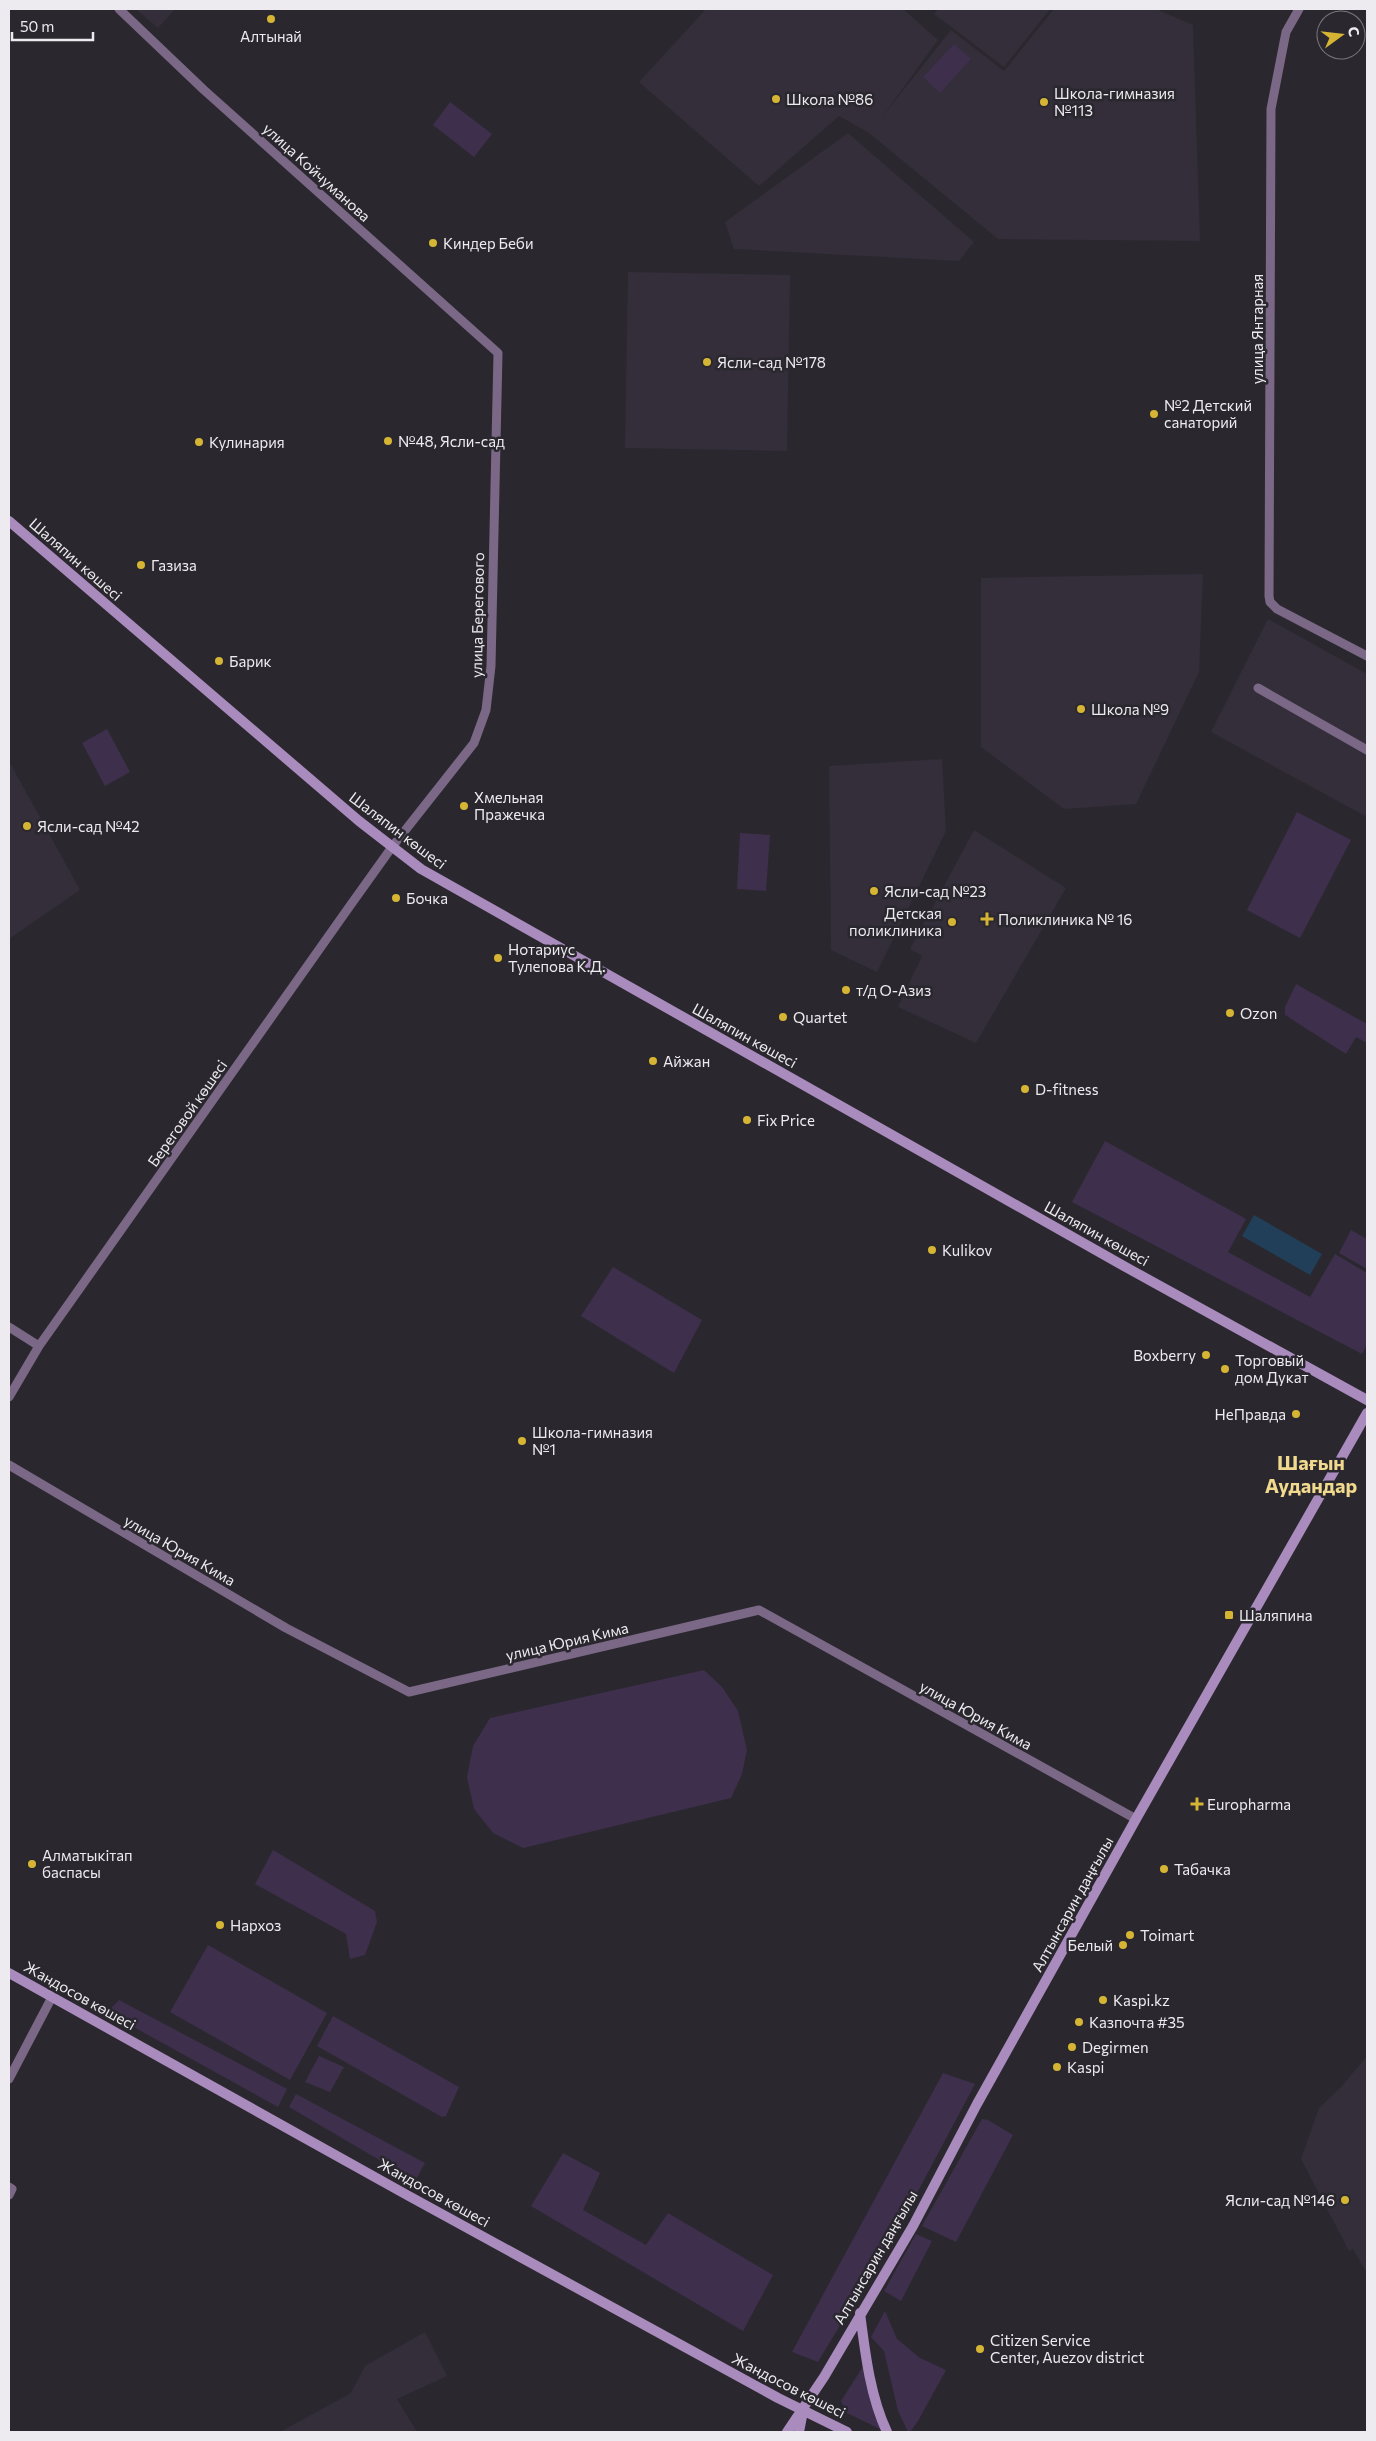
<svg xmlns="http://www.w3.org/2000/svg" width="1376" height="2441" font-family="Commissioner,sans-serif">
<style>
.built{fill:#332e3a}
.green{fill:#3e2f4d}
.water{fill:#223f59}
.lines{fill:none;stroke-linecap:round;stroke-linejoin:round}
.street{stroke:#7b6887;stroke-width:9}
.secondary{stroke:#a98bbd;stroke-width:10}
.poi-dot{fill:#d6b534;stroke:#2a282e;stroke-width:2}
.labels{text-anchor:middle;dominant-baseline:central;stroke-width:5;stroke-linejoin:round;paint-order:stroke}
.poi-label{font-size:15px;fill:#edebef;stroke:#2a282e;text-anchor:start}
.street-label{font-size:15px;fill:#edebef;stroke:#2a282e}
.district-label{font-size:20px;font-weight:bold;fill:#f1da8d;stroke:#2a282e}
</style>
<rect width="100%" height="100%" fill="#2a282e"/>
<path class="built" d="M136,9H175L158,28Z
M706,9H903L938,40L882,117L951,30L1004,71L1054,9H1156L1193,25L1200,241L998,239L869,133L839,116L759,186L639,82Z
M938,9H1050L1004,67L934,14Z
M848,133L974,242L959,261L734,249L725,222Z
M628,272L790,275L787,451L625,448Z
M1203,574L1199,672L1136,804L1064,809L981,747V578Z
M1268,619L1367,674V817L1211,732Z
M942,759L946,831L877,972L831,950L829,766Z
M9,761L80,890L9,939Z
M974,830L1066,888L976,1043L898,1007L922,956L910,949Z
M1367,2056V2274L1353,2249L1349,2251L1301,2159L1319,2108L1341,2087Z
M425,2332L447,2376L397,2399L417,2432H280L351,2393L365,2366Z"/>
<path class="green" d="M954,44L971,59L940,93L923,77Z
M450,102L492,134L474,157L433,125Z
M107,729L130,772L105,786L82,743Z
M1297,812L1351,840L1300,938L1247,910Z
M740,833L770,835L766,891L737,889Z
M1296,984L1367,1024V1043L1356,1037L1346,1054L1285,1015V1007Z
M1105,1141L1246,1219L1228,1252L1310,1297L1335,1254L1367,1273V1344L1362,1354L1072,1202Z
M1351,1230L1367,1239V1269L1339,1253Z
M613,1267L702,1320L674,1373L581,1316Z
M704,1670L722,1687L738,1711L747,1750L742,1774L731,1798L523,1848L493,1833L474,1809L467,1777L473,1746L490,1718Z
M273,1850L375,1911L377,1922L365,1955L350,1959L346,1934L255,1884Z
M208,1945L327,2013L290,2080L170,2012Z
M119,2000L287,2089L278,2107L112,2015V2007Z
M333,2016L459,2087L446,2116L442,2117L317,2046Z
M319,2056L344,2067L330,2092L305,2082Z
M943,2073L975,2084L900,2225L818,2362L792,2352Z
M296,2094L425,2163L415,2181L289,2107Z
M982,2119L988,2120L1013,2135L956,2242L922,2226Z
M563,2153L600,2173L583,2210L646,2245L668,2213L773,2275L743,2331L531,2206Z
M916,2234L932,2241L901,2301L884,2291Z
M885,2311L897,2339L920,2358L946,2370L918,2421L910,2432H908L898,2411L884,2351L871,2337Z
M864,2365L884,2431L847,2413L841,2401Z"/>
<path class="water" d="M1254,1215L1322,1254L1310,1275L1242,1236Z"/>
<g class="lines">
<path class="street" d="M1299,9L1286,32L1271,109L1269,596L1270,602L1277,609L1367,656
M1258,688L1367,750
M9,1327L39,1346
M9,1397L39,1346L347,910L392,847L474,743L486,710L491,666L498,353L204,90L119,9
M9,1465L286,1628L409,1692L759,1610L1136,1819
M9,2079L52,1997
M9,2187L12,2189L9,2195"/>
<path class="secondary" d="M9,521L359,821L421,869L1131,1270L1367,1400
M9,1973L407,2195L778,2398L847,2432
M860,2313C865,2352 870,2396 887,2432
M787,2432L824,2377L913,2226L977,2104L1136,1819L1367,1413
M799,2432L803,2411"/>
</g>
<g class="poi-dot">
<circle cx="271" cy="19" r="5"/>
<circle cx="776" cy="99" r="5"/>
<circle cx="1044" cy="102" r="5"/>
<circle cx="433" cy="243" r="5"/>
<circle cx="707" cy="362" r="5"/>
<circle cx="1154" cy="414" r="5"/>
<circle cx="388" cy="441" r="5"/>
<circle cx="199" cy="442" r="5"/>
<circle cx="141" cy="565" r="5"/>
<circle cx="219" cy="661" r="5"/>
<circle cx="1081" cy="709" r="5"/>
<circle cx="464" cy="806" r="5"/>
<circle cx="27" cy="826" r="5"/>
<circle cx="874" cy="891" r="5"/>
<circle cx="396" cy="898" r="5"/>
<path d="M984.5 911.5h5v5h5v5h-5v5h-5v-5h-5v-5h5z"/>
<circle cx="952" cy="922" r="5"/>
<circle cx="498" cy="958" r="5"/>
<circle cx="846" cy="990" r="5"/>
<circle cx="1230" cy="1013" r="5"/>
<circle cx="783" cy="1017" r="5"/>
<circle cx="653" cy="1061" r="5"/>
<circle cx="1025" cy="1089" r="5"/>
<circle cx="747" cy="1120" r="5"/>
<circle cx="932" cy="1250" r="5"/>
<circle cx="1206" cy="1355" r="5"/>
<circle cx="1225" cy="1369" r="5"/>
<circle cx="1296" cy="1414" r="5"/>
<circle cx="522" cy="1441" r="5"/>
<rect x="1224" y="1610" width="10" height="10" rx="2.5"/>
<path d="M1194.5 1796.5h5v5h5v5h-5v5h-5v-5h-5v-5h5z"/>
<circle cx="32" cy="1864" r="5"/>
<circle cx="1164" cy="1869" r="5"/>
<circle cx="220" cy="1925" r="5"/>
<circle cx="1130" cy="1935" r="5"/>
<circle cx="1123" cy="1945" r="5"/>
<circle cx="1103" cy="2000" r="5"/>
<circle cx="1079" cy="2022" r="5"/>
<circle cx="1072" cy="2047" r="5"/>
<circle cx="1057" cy="2067" r="5"/>
<circle cx="1345" cy="2200" r="5"/>
<circle cx="980" cy="2349" r="5"/>
</g>
<g class="labels">
<g class="poi-label">
<text x="271" y="36" text-anchor="middle">Алтынай</text>
<text x="1054" y="93">Школа-гимназия<tspan x="1054" dy="17">№113</tspan></text>
<text x="786" y="99">Школа №86</text>
<text x="443" y="243">Киндер Беби</text>
<text x="717" y="362">Ясли-сад №178</text>
<text x="1164" y="405">№2 Детский<tspan x="1164" dy="17">санаторий</tspan></text>
<text x="398" y="441">№48, Ясли-сад</text>
<text x="209" y="442">Кулинария</text>
<text x="151" y="565">Газиза</text>
<text x="229" y="661">Барик</text>
<text x="1091" y="709">Школа №9</text>
<text x="474" y="797">Хмельная<tspan x="474" dy="17">Пражечка</tspan></text>
<text x="37" y="826">Ясли-сад №42</text>
<text x="884" y="891">Ясли-сад №23</text>
<text x="406" y="898">Бочка</text>
<text x="942" y="913" text-anchor="end">Детская<tspan x="942" dy="17">поликлиника</tspan></text>
<text x="998" y="919">Поликлиника № 16</text>
<text x="508" y="949">Нотариус<tspan x="508" dy="17">Тулепова К.Д.</tspan></text>
<text x="856" y="990">т/д О-Азиз</text>
<text x="1240" y="1013">Ozon</text>
<text x="793" y="1017">Quartet</text>
<text x="663" y="1061">Айжан</text>
<text x="1035" y="1089">D-fitness</text>
<text x="757" y="1120">Fix Price</text>
<text x="942" y="1250">Kulikov</text>
<text x="1196" y="1355" text-anchor="end">Boxberry</text>
<text x="1235" y="1360">Торговый<tspan x="1235" dy="17">дом Дукат</tspan></text>
<text x="1286" y="1414" text-anchor="end">НеПравда</text>
<text x="532" y="1432">Школа-гимназия<tspan x="532" dy="17">№1</tspan></text>
<text x="1239" y="1615">Шаляпина</text>
<text x="1207" y="1804">Europharma</text>
<text x="42" y="1855">Алматыкітап<tspan x="42" dy="17">баспасы</tspan></text>
<text x="1174" y="1869">Табачка</text>
<text x="230" y="1925">Нархоз</text>
<text x="1140" y="1935">Toimart</text>
<text x="1113" y="1945" text-anchor="end">Белый</text>
<text x="1113" y="2000">Kaspi.kz</text>
<text x="1089" y="2022">Казпочта #35</text>
<text x="1082" y="2047">Degirmen</text>
<text x="1067" y="2067">Kaspi</text>
<text x="1335" y="2200" text-anchor="end">Ясли-сад №146</text>
<text x="990" y="2340">Citizen Service<tspan x="990" dy="17">Center, Auezov district</tspan></text>
</g>
<g class="street-label">
<text transform="translate(317 172) rotate(42)">улица Койчуманова</text>
<text transform="translate(1257 329) rotate(-90)">улица Янтарная</text>
<text transform="translate(76 559) rotate(41)">Шаляпин көшесі</text>
<text transform="translate(477 615) rotate(-89)">улица Берегового</text>
<text transform="translate(398 830) rotate(37)">Шаляпин көшесі</text>
<text transform="translate(745 1035) rotate(29)">Шаляпин көшесі</text>
<text transform="translate(187 1113) rotate(-55)">Береговой көшесі</text>
<text transform="translate(1097 1233) rotate(29)">Шаляпин көшесі</text>
<text transform="translate(180 1550) rotate(30)">улица Юрия Кима</text>
<text transform="translate(567 1641) rotate(-13)">улица Юрия Кима</text>
<text transform="translate(976 1715) rotate(29)">улица Юрия Кима</text>
<text transform="translate(1072 1904) rotate(-61)">Алтынсарин даңғылы</text>
<text transform="translate(80 1995) rotate(29)">Жандосов көшесі</text>
<text transform="translate(434 2192) rotate(29)">Жандосов көшесі</text>
<text transform="translate(875 2257) rotate(-60)">Алтынсарин даңғылы</text>
<text transform="translate(789 2385) rotate(27)">Жандосов көшесі</text>
</g>
<g class="district-label">
<text x="1311" y="1462">Шағын<tspan x="1311" dy="23">Аудандар</tspan></text>
</g>
</g>
<rect width="1376" height="2441" fill="none" stroke="#edebef" stroke-width="20"/>
<g transform="translate(1341 35) rotate(75)"><circle r="24" fill="#2a282e" stroke="#78767b"/>
<path d="M0-4L9 19L0 12L-9 19Z" fill="#d6b534"/>
<text y="-8" font-size="14" font-weight="bold" text-anchor="middle" fill="#edebef">С</text>
</g>
<path d="M12 32v8h81v-8" fill="none" stroke="#edebef" stroke-width="2.5"/>
<text x="20" y="32" font-size="15" fill="#edebef" stroke="#2a282e" stroke-width="4" paint-order="stroke">50 m</text>
</svg>
